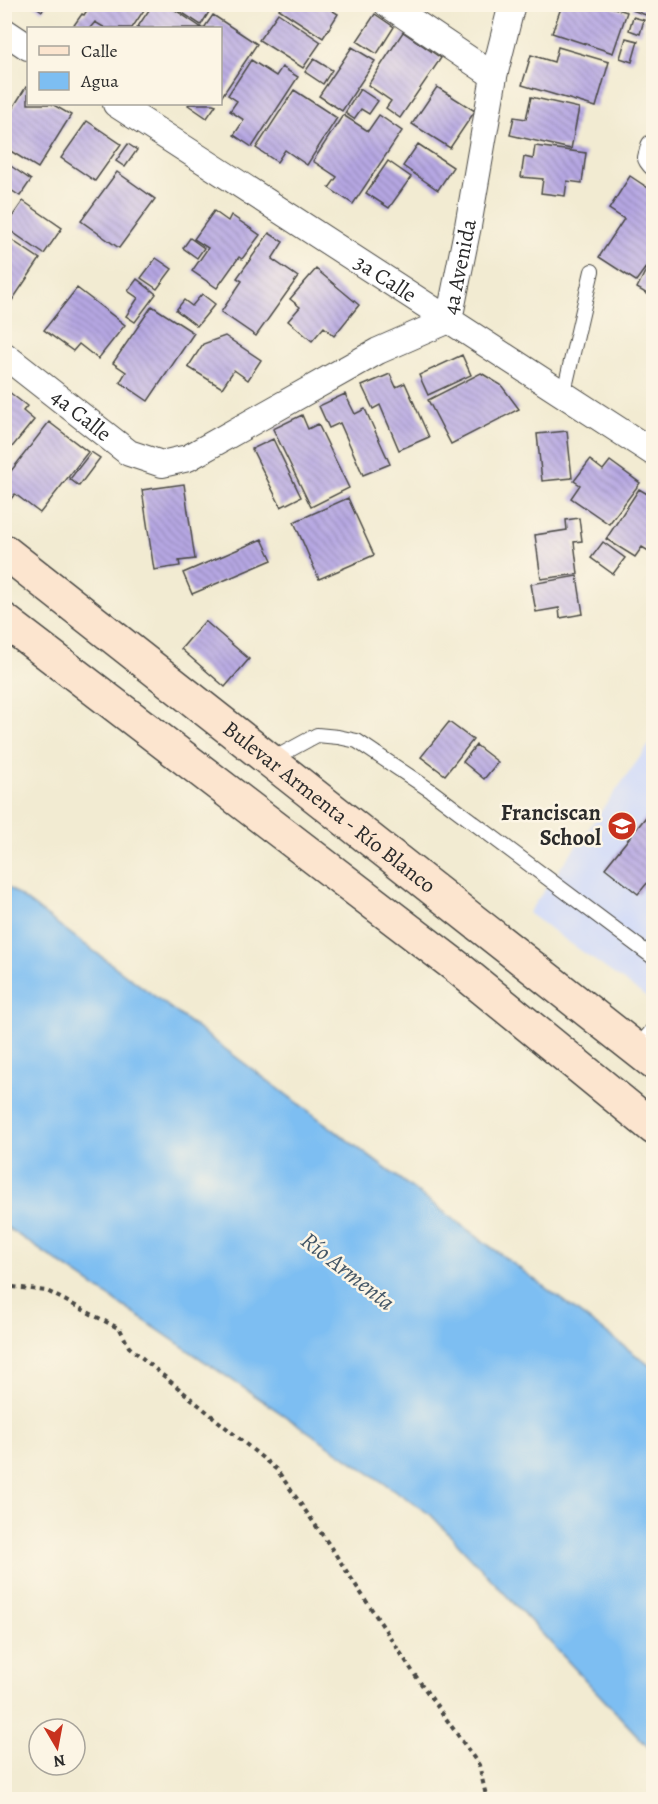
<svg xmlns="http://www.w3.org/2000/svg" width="658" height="1804" font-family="Alegreya,serif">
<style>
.built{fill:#d0daf9}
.water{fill:#7dbef2;stroke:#54748e;stroke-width:1.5}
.building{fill:url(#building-back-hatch)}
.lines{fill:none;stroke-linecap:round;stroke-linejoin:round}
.lane-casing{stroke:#494844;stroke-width:16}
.street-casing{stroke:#494844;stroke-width:28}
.secondary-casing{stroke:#494844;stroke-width:36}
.path{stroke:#494844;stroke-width:4;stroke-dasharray:4.5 4.5;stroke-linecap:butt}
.lane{stroke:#fff;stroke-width:14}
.street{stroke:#fff;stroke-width:26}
.secondary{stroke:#fce5cf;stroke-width:33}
.labels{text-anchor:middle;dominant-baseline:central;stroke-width:5;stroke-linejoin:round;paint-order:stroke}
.street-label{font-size:22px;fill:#2b2b2b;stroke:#fcf5e5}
.poi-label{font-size:22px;font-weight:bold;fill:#2b2b2b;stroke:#fcf5e5;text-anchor:end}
.water-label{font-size:24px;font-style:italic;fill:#445767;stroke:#fcf5e5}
</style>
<defs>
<pattern id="building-back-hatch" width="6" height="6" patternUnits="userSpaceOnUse" patternTransform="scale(1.5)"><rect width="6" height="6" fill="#b6a7e3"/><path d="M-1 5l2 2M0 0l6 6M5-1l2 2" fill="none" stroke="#9488b8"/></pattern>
</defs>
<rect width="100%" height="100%" fill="#fcf5e5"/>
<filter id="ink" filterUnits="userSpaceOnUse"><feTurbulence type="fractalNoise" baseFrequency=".0167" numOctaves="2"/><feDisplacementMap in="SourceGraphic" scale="12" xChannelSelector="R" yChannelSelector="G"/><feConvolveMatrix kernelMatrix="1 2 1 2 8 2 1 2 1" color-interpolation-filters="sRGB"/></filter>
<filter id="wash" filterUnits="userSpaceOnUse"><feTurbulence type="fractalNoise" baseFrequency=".008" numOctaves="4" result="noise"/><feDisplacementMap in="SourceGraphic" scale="24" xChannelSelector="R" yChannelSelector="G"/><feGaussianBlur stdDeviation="1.35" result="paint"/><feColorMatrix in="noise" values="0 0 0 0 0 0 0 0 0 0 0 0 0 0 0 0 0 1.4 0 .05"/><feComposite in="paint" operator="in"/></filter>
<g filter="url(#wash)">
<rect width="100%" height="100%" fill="#f2ebd2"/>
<path class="built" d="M653,739V1002L528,913Z"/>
<path class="water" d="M4,884L653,1368V1752L431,1515L5,1226Z"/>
<g id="blocks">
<path class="building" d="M32,4H47L42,11Z
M91,4H148L132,28H105L95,22L90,28H72L82,14L84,15Z
M153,4H166L202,28H137Z
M181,4H198L209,12L201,25L178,10Z
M551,4H602L627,12L613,53L552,33L561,8Z
M634,4H651L646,15L632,10Z
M282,5H323L338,14L323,38L279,9Z
M278,13L321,42L303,68L259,40Z
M375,14L394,27L377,54L357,41Z
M213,15L257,44L220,99V28H204Z
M633,17L644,20L640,34L629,30Z
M403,32L441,58L400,118L386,108L391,101L368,85Z
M626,38L638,41L632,62L620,58Z
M352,47L375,61L342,111L319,96Z
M558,47L609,62L596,107L522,85L531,55L554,62Z
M314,59L332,70L323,84L305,72Z
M251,60L276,76L282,67L298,77L252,147L234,135L244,120L230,111L237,101L228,95Z
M26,87L28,89V104H52L71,115L38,168L4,147V122Z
M437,87L475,111L450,148L412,124Z
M360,89L378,101L369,114L361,109L354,119L345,113Z
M294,90L337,118L307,165L285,150L277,162L256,148Z
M531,97L579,108L571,149L510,135L514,117L526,119Z
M189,104H213L216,105L207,118L188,105Z
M343,115L368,131L379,115L402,131L353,204L329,188L337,177L313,161Z
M87,121L121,144L95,181L61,158Z
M128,144L137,150L125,167L116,161Z
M418,144L453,167L438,190L403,166Z
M535,146L586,153L582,183L567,181L565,196L541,193L543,179L521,177L524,157L533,159Z
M388,161L411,177L389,208L366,193Z
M5,162L31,180L20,196L5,186Z
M117,172L155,199L119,248L81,221Z
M630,176L654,192V256L636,281L599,257L624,219L609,209Z
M23,201L62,228L44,254L5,227Z
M214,211L228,221L231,215L260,235L242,259L239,257L217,288L192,271L208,248L194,239Z
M269,233L283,242L272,259L298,277L256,336L221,312L242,281L237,278Z
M4,235L40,259L11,302L4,298Z
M190,238L204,248L197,258L183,248Z
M156,258L172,269L157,289L141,278Z
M654,262V298L637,288L649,264Z
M316,269L359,305L334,336L324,327L312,341L288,321L300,307L290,299Z
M137,279L156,294L135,322L126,316L138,298L128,291Z
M77,288L125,325L98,359L79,344L73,351L44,330Z
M202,294L215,304L197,326L176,310L184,300L192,306Z
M152,306L194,333L148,401L120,382L126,372L113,363Z
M225,336L261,360L248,380L234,370L222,388L188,367L203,344Z
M462,355L471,375L428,395L419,375Z
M481,373L501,385L519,409L451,444L428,400Z
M390,374L396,387L405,383L429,437L399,450L380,405L373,409L362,386Z
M4,388L27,406L23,411L34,420L4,457Z
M345,394L355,414L365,409L390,464L363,475L340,423L329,428L319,406Z
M302,415L308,429L318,424L349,488L311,507L273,429Z
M49,422L88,452L40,513L15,494L10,500L4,496V480Z
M567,431L572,478L542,481L537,434Z
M273,439L301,497L281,507L252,449Z
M91,452L100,458L79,486L70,479Z
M590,460L603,470L610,461L640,483L609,524L571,498L580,485L574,481Z
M184,484L195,559L179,561L180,566L154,570L142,490Z
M639,489L654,498V551L652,553L642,547L635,557L606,539Z
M348,498L374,555L319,579L294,522Z
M579,518L582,541L574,542L578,574L541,579L535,535L567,530L566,520Z
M262,539L272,560L192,594L183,573Z
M603,542L625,558L613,574L591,558Z
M577,576L583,614L560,618L559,608L536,612L531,584Z
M205,621L249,659L225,687L181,649Z
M449,722L473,740L445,775L421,757Z
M476,745L498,762L484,779L463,762Z
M654,807V875L638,894L605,868Z"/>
</g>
</g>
<g filter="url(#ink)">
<use href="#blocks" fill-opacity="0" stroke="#494844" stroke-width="1.5"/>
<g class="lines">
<g class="lane-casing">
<path id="lane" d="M563,396L592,271
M276,765L284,753L317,735L338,737L357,741L430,790L654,958
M636,1049L654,1028"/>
</g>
<g class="street-casing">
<g id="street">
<path d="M387,4L494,76"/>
<path d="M4,31L28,47"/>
<path id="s1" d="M116,104L654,453"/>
<path d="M654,147L651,158L654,162"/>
<path id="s2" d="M4,355L129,453L162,464L188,458L378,351L449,320L468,226L494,76L512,4"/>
</g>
</g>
<g class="secondary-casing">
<g id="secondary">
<path id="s3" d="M4,551L654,1063"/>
<path d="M4,620L457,967L654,1128"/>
</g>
</g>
<path class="path" d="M4,1286L47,1291L120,1329L129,1347L277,1470L328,1543L415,1675L479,1765L487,1800"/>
<use href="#lane" class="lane"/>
<use href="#street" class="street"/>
<use href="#secondary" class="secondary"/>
</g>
</g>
<defs>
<g id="school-disc" transform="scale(1.5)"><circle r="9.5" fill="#c8321e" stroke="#fcf5e5"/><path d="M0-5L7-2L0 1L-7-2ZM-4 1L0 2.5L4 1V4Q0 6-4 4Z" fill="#fff"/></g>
</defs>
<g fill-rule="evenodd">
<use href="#school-disc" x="622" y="826"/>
</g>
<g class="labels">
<g class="street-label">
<text stroke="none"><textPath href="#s2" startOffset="570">4a Avenida</textPath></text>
<text stroke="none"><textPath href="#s1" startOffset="321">3a Calle</textPath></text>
<text stroke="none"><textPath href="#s2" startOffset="98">4a Calle</textPath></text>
<text stroke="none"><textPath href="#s3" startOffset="414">Bulevar Armenta - Río Blanco</textPath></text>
</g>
<g class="poi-label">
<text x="601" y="813">Franciscan<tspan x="601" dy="25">School</tspan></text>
</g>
<g class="water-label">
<text transform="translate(348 1271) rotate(38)">Río Armenta</text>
</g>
</g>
<rect width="658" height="1804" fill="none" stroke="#fcf5e5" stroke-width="24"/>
<rect x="27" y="27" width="195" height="78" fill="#fcf5e5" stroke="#a8a49b" stroke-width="1.5"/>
<rect x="39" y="46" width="30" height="9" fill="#fce5cf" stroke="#a8a49b" stroke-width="1.5"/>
<text x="81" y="57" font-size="18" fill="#2b2b2b">Calle</text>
<rect x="39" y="72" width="30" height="18" fill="#7dbef2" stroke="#a8a49b" stroke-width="1.5"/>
<text x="81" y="87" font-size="18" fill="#2b2b2b">Agua</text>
<g transform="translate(57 1747) rotate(170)"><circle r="28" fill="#fcf5e5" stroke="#a8a49b" stroke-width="1.5"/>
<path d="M0-4.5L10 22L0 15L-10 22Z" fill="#c8321e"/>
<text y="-9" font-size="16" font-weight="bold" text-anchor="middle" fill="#2b2b2b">N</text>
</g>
</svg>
